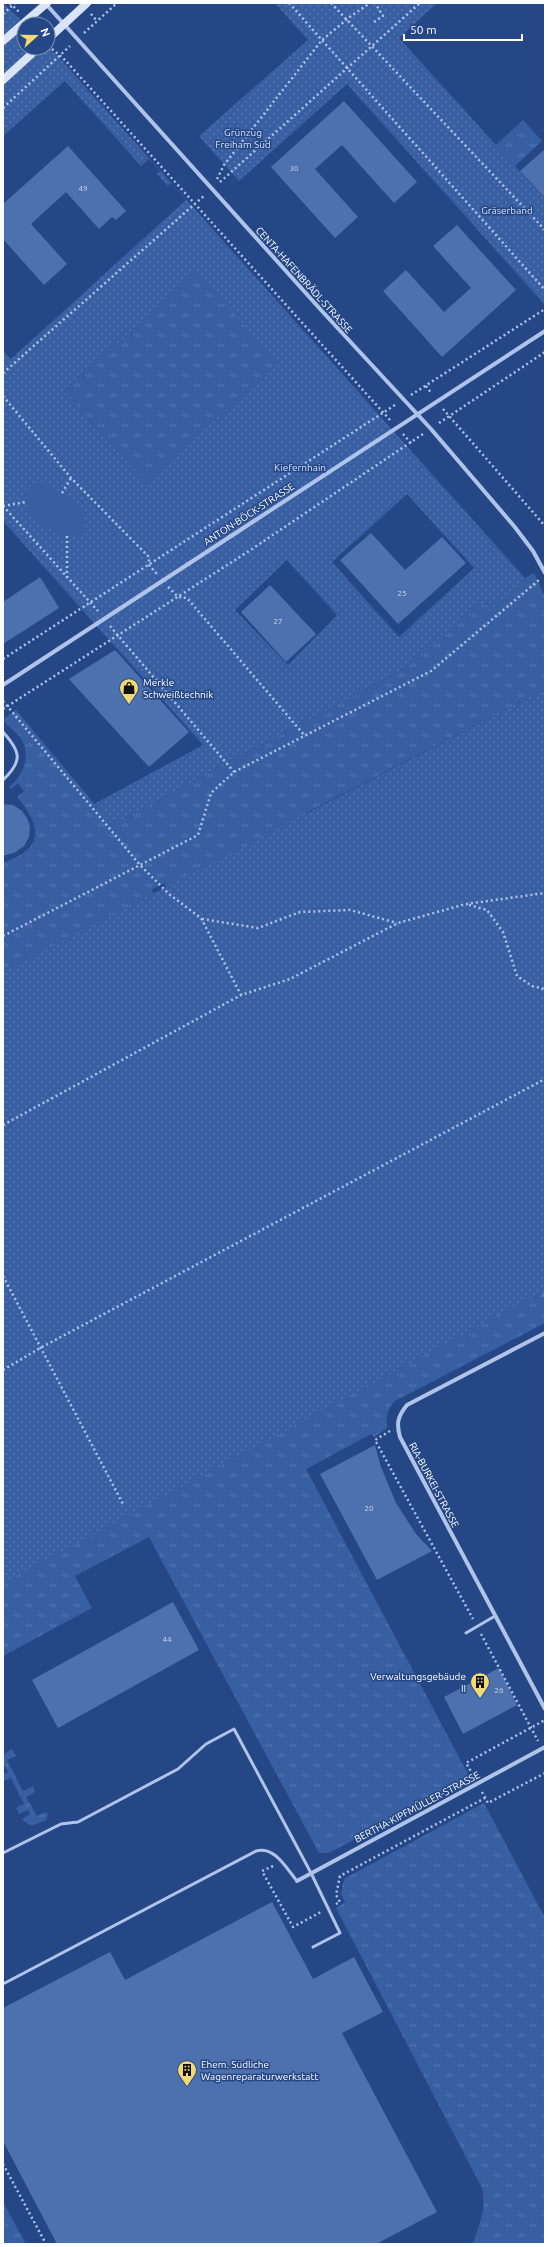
<svg xmlns="http://www.w3.org/2000/svg" width="548" height="2247" font-family="Ubuntu,sans-serif">
<style>
.grass{fill:url(#grass-tufts);fill-rule:evenodd}
.forest{fill:url(#forest-firs)}
.park{fill:url(#park-dots);fill-rule:evenodd}
.pitch{fill:#395fa3}
.building{fill:#4d70ae}
.lines{fill:none;stroke-linecap:round;stroke-linejoin:round}
.path{stroke:#b0c4e9;stroke-width:2.5;stroke-dasharray:2 3;stroke-linecap:butt}
.lane{stroke:#b0c4e9;stroke-width:3}
.street{stroke:#b0c4e9;stroke-width:4}
.secondary{stroke:#dae4f7;stroke-width:8}
.labels{text-anchor:middle;dominant-baseline:central;stroke-width:3;stroke-linejoin:round;paint-order:stroke}
.number-label{font-size:8px;fill:#d2dbeb}
.park-label{font-size:10px;fill:#d4e0f7;stroke:#254786}
.street-label{font-size:10px;fill:#fff;stroke:#254786}
.poi-label{font-size:10px;fill:#fff;stroke:#254786;text-anchor:start}
</style>
<defs>
<pattern id="grass-tufts" width="24" height="20" patternUnits="userSpaceOnUse"><rect width="24" height="20" fill="#395fa3"/><path d="M3 7l-1-3M5 7V3M7 7l1-3M15 17l-1-3M17 17v-4M19 17l1-3" fill="none" stroke="#5777b1"/></pattern>
<pattern id="forest-firs" width="22" height="20" patternUnits="userSpaceOnUse"><rect width="22" height="20" fill="#395fa3"/><path d="M5 1l3.5 6h-7zM16 11l3.5 6h-7z" fill="#5777b1"/></pattern>
<pattern id="park-dots" width="8" height="8" patternUnits="userSpaceOnUse"><rect width="8" height="8" fill="#395fa3"/><path d="M2 2h.1M6 6h.1" fill="none" stroke="#5777b1" stroke-width="1.8" stroke-linecap="round"/></pattern>
</defs>
<rect width="100%" height="100%" fill="#254786"/>
<path class="grass" d="M523,120L542,141L515,166L496,145Z
M196,271L279,363L146,483L64,391Z
M534,573L545,597V689L306,813L545,831V1290L536,1295L545,1310V1323L395,1401C387,1409 386,1417 387,1428L374,1437L371,1434L306,1469L470,1778L329,1853H319L149,1537L75,1576L92,1608L3,1656V863C45,848 42,827 17,797L24,791L18,783L11,789L9,787C24,776 32,753 20,737C15,731 7,726 3,719L16,710L112,825L407,667L479,600L489,611L525,578ZM164,883L171,897L162,900L151,890Z
M12,1749L16,1756L7,1760L23,1791L33,1786L35,1792L26,1797L37,1816L46,1812L48,1815L46,1820C35,1825 31,1828 22,1819L30,1814L28,1810L19,1814L16,1808L24,1804L11,1778L3,1781V1775L8,1772L3,1763V1753L4,1754Z
M484,1803L545,1918V2244H473C479,2225 488,2206 481,2186L336,1908L345,1902L341,1894L344,1879Z
M3,2202L26,2244H3Z"/>
<path class="forest" d="M545,1290V1310L536,1295Z"/>
<path class="park" d="M3,3L25,24L24,48L48,47L63,62L525,578L489,611L479,601L407,667L112,825L94,804L203,745L3,521V351L11,359L186,200L171,183L168,186L157,174L160,171L149,159L141,166L65,81L3,136ZM196,272L278,363L146,483L64,391ZM407,494L474,568L399,637L332,562ZM287,560L337,615L288,665L235,610Z
M275,3H437L399,38L545,199V305L347,84L239,181L199,136L308,40Z
M545,689V1290L3,1583V972Z"/>
<path class="pitch" d="M43,482C126,526 68,561 31,512C25,505 22,496 28,487Z"/>
<path class="building" d="M344,101L417,182L394,203L342,145L315,169L358,217L335,238L271,167Z
M68,146L126,211L116,220L112,217L99,229L66,192L31,224L67,264L44,285L3,239V204Z
M545,149V198L520,171Z
M457,225L516,290L442,357L383,291L406,270L444,312L471,288L433,246Z
M371,533L405,570L442,537L466,563L398,624L340,560Z
M40,577L59,608L3,644V602Z
M270,585L316,634L286,662L241,612Z
M115,650L189,732L149,767L69,679Z
M3,804L13,805L21,810L27,818L30,827L29,837L24,846L16,852L3,856Z
M375,1445L381,1467L396,1503L416,1534L432,1551L377,1580L320,1474Z
M173,1602L199,1650L58,1728L32,1680Z
M499,1668L517,1705L463,1734L444,1697Z
M272,1902L313,1979L354,1957L383,2012L342,2033L437,2212L376,2244H57L3,2141V2008L110,1952L125,1980Z"/>
<g class="lines">
<path class="path" d="M10,3L20,13
M289,3L545,290
M331,3L545,230
M3,14L15,3
M91,14L97,21
M374,22L383,16L375,3
M84,33L117,3
M52,49L65,60L390,420
M3,108L70,46
M217,179L224,165L322,40L351,16L370,3
M220,182L420,3
M3,373L205,195
M426,386L432,394
M411,395L545,309
M3,396L71,478L149,557V565L157,574
M443,409L545,526
M439,423L545,352
M403,434L411,443
M62,493L71,478
M3,506L98,611
M3,506L26,502
M67,536V577
M168,587L178,597L187,598L305,736
M110,626L234,772
M3,659L395,405
M3,701L140,865L169,894L201,918L241,995
M3,709L249,551L423,434
M469,905L487,910L503,932L517,976L532,986L545,989
M202,919L258,928L300,912L350,910L397,923
M3,936L198,835L211,793L234,772L431,671L539,580
M3,1125L241,995L290,979L398,923L466,904L545,893
M3,1276L123,1504
M3,1370L42,1347L545,1079
M390,1431L375,1440L473,1619
M481,1634L538,1741
M473,1775L466,1763L545,1720
M482,1792L488,1803L545,1773
M273,1866L262,1871L293,1927L321,1912
M336,1904L340,1902L336,1895L340,1876L485,1798
M3,2164L46,2244"/>
<path class="lane" d="M3,732C21,752 23,761 3,780
M466,1633L495,1616
M3,1853L61,1824L78,1822L178,1769L206,1744L234,1729L311,1873L340,1933L313,1947
M3,1984L256,1851C275,1846 286,1868 297,1881"/>
<path class="street" d="M45,3L321,310L431,429L514,526L533,551L545,573
M3,685L545,331
M545,1333L407,1405C398,1416 396,1423 400,1437L545,1709
M297,1881L545,1747"/>
<path class="secondary" d="M48,39L87,3
M3,41L47,3
M3,80L38,48"/>
</g>
<defs>
<g id="shop-pin" transform="scale(1)"><path d="M0 17L-7.5 6A9.5 9.5 0 1 1 7.5 6Z" fill="#f2d974" stroke="#254786"/><path d="M-5-2.5h2.3a2.7 3.5 0 0 1 5.4 0H5L5.5 6h-11ZM-1.5-2.5h3a1.5 2.3 0 0 0-3 0Z" fill="#111"/></g>
<g id="building-pin" transform="scale(1)"><path d="M0 17L-7.5 6A9.5 9.5 0 1 1 7.5 6Z" fill="#f2d974" stroke="#254786"/><path d="M-4-6H4V6H1V3H-1V6H-4ZM-2.5-4.3h1.7v1.8h-1.7ZM.8-4.3h1.7v1.8H.8ZM-2.5-1h1.7V.8h-1.7ZM.8-1h1.7V.8H.8Z" fill="#111"/></g>
</defs>
<g fill-rule="evenodd">
<use href="#shop-pin" x="129" y="688"/>
<use href="#building-pin" x="480" y="1682"/>
<use href="#building-pin" x="187" y="2070"/>
</g>
<g class="labels">
<g class="number-label">
<text x="294" y="168">30</text>
<text x="83" y="188">49</text>
<text x="402" y="593">25</text>
<text x="278" y="621">27</text>
<text x="369" y="1508">20</text>
<text x="167" y="1639">44</text>
<text x="499" y="1690">26</text>
</g>
<g class="park-label">
<text x="243" y="132">Grünzug<tspan x="243" dy="12">Freiham Süd</tspan></text>
<text x="507" y="210">Gräserband</text>
<text x="300" y="467">Kiefernhain</text>
</g>
<g class="street-label">
<text transform="translate(304 280) rotate(48)">CENTA-HAFENBRÄDL-STRASSE</text>
<text transform="translate(249 514) rotate(-33)">ANTON-BÖCK-STRASSE</text>
<text transform="translate(434 1485) rotate(62)">RIA-BURKEI-STRASSE</text>
<text transform="translate(417 1807) rotate(-28)">BERTHA-KIPFMÜLLER-STRASSE</text>
</g>
<g class="poi-label">
<text x="143" y="682">Merkle<tspan x="143" dy="12">Schweißtechnik</tspan></text>
<text x="466" y="1676" text-anchor="end">Verwaltungsgebäude<tspan x="466" dy="12">II</tspan></text>
<text x="201" y="2064">Ehem. Südliche<tspan x="201" dy="12">Wagenreparaturwerkstatt</tspan></text>
</g>
</g>
<rect width="548" height="2247" fill="none" stroke="#ffffff" stroke-width="8"/>
<g transform="translate(36 36) rotate(69)"><circle r="19" fill="#254786" stroke="#7c91b6"/>
<path d="M0-3L7 15L0 10L-7 15Z" fill="#f2d974"/>
<text y="-6" font-size="11" font-weight="bold" text-anchor="middle" fill="#ffffff">N</text>
</g>
<path d="M404 34v6h118v-6" fill="none" stroke="#ffffff" stroke-width="2"/>
<text x="410" y="34" font-size="12" fill="#ffffff" stroke="#254786" stroke-width="3" paint-order="stroke">50 m</text>
</svg>
